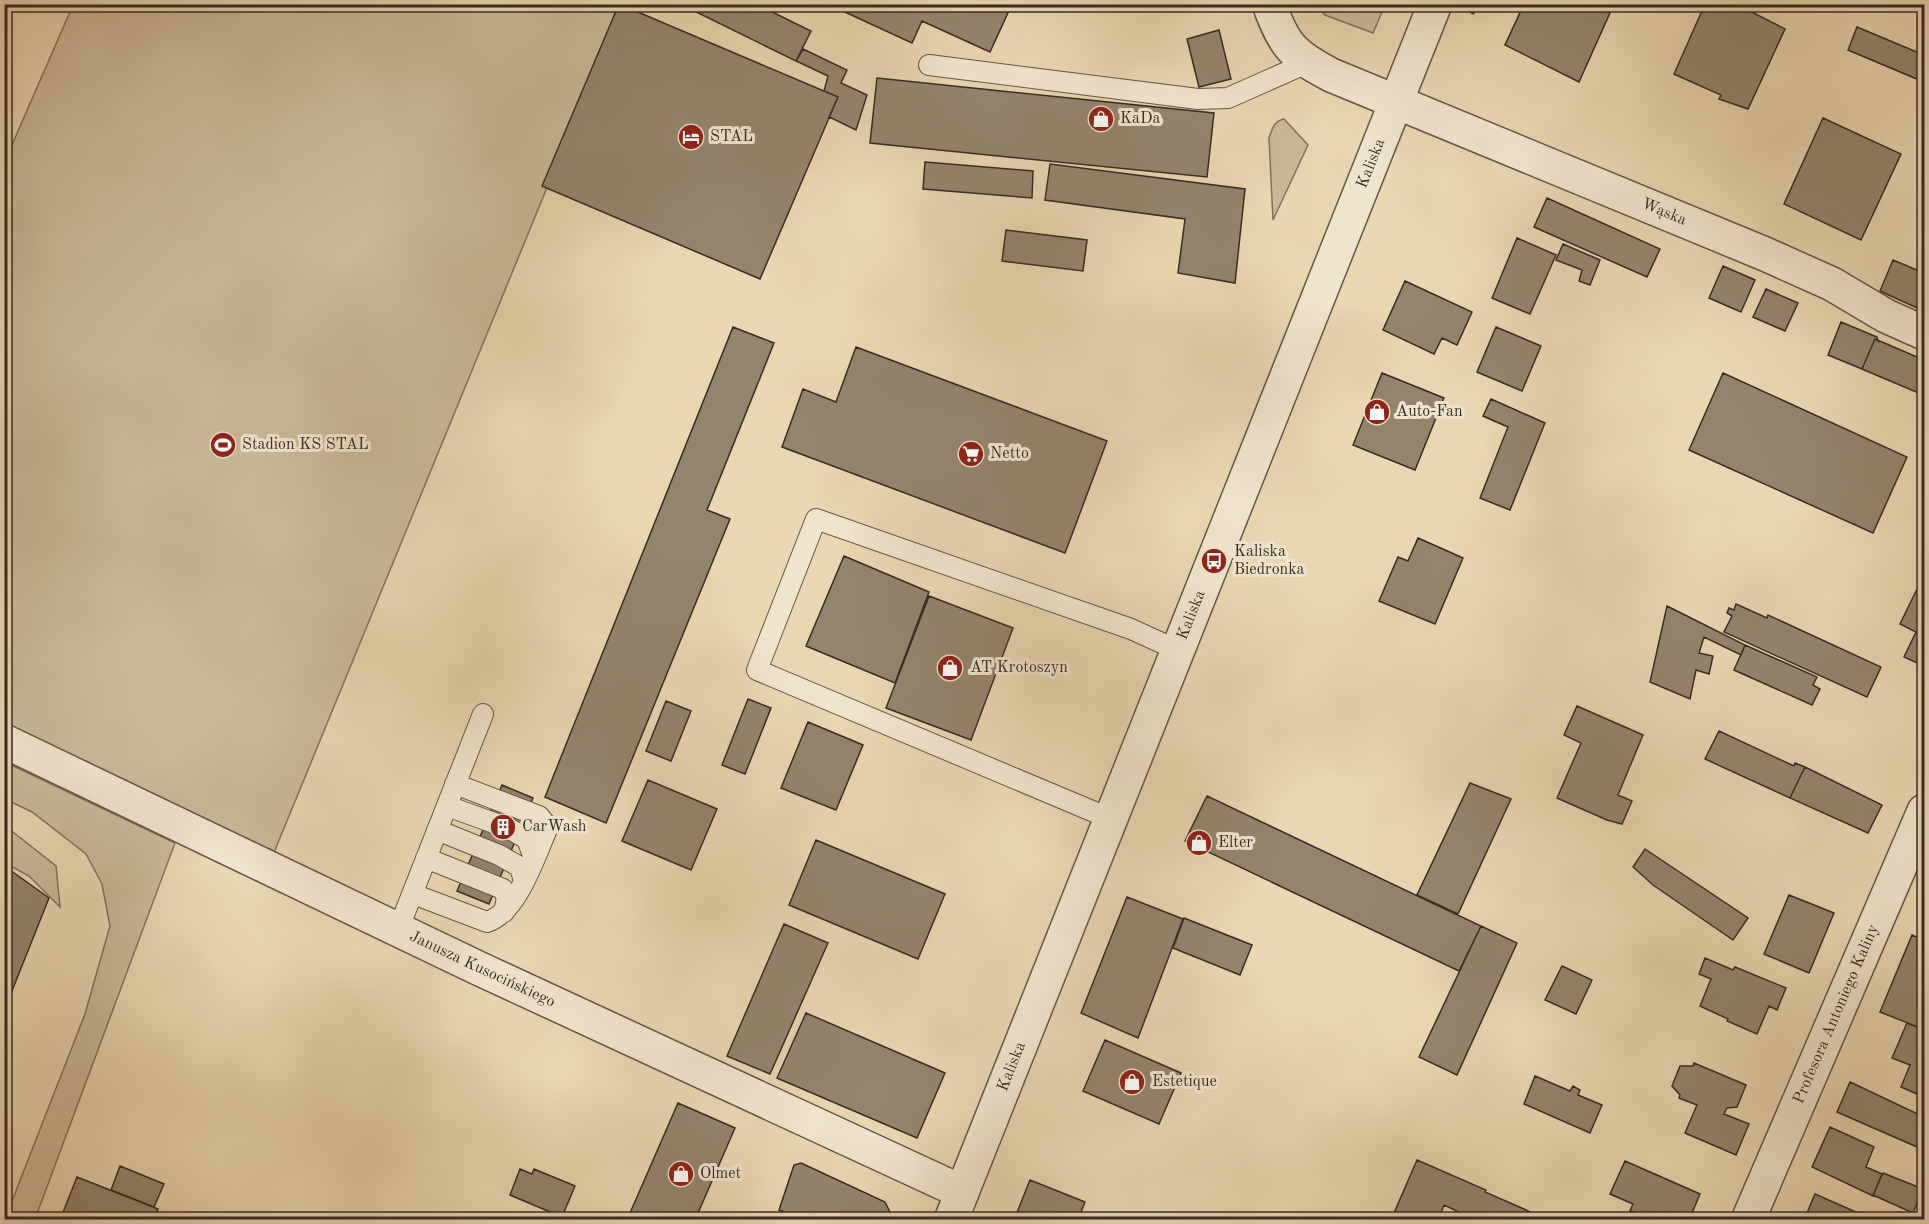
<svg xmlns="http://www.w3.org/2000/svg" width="1929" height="1224" font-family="'Old Standard TT',serif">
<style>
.green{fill:#cbb998;stroke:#80725e;stroke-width:1.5}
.building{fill:#94846c;stroke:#362c23;stroke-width:1.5}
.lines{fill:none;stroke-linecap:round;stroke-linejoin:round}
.service-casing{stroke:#635646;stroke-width:22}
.minor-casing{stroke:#635646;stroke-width:36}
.tertiary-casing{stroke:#635646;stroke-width:36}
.path{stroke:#362c23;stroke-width:4;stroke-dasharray:4.5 3;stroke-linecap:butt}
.service{stroke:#f1e4cc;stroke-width:20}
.minor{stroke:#f1e4cc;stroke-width:33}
.tertiary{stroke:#f1e4cc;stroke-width:33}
.labels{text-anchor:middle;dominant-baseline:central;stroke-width:6;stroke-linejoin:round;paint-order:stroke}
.poi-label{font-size:16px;fill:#362c23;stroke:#f1e4cc;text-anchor:start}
.street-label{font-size:16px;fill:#362c23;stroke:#f1e4cc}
</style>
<rect width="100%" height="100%" fill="#ead6b0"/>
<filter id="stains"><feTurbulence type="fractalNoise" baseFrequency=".00333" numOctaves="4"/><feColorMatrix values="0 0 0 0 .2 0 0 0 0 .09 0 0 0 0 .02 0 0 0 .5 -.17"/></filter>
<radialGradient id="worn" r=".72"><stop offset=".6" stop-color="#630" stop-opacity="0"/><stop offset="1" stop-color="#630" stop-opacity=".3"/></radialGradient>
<path class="green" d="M73,5H622L273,855L5,729V161Z
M1316,5H1385L1373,33L1325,15Z
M1284,119L1308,145L1273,220L1269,138C1272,129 1274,121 1284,119Z
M5,762L175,843L35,1219H5L85,1014L110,926L102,884L86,854L32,812L5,799Z
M4,825L56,866L60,907L29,876L5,863Z"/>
<path class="building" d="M619,4L838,97L760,279L542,186Z
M680,4H756L811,31L796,61Z
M835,4H1012L990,52L922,21L912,43L834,7Z
M1524,4H1614L1579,82L1505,45Z
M1705,4H1736L1785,29L1748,109L1719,99L1721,95L1674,74Z
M1857,27L1924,55V82L1848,50Z
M1219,30L1231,79L1199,87L1187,39Z
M803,49L847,70L841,83L867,95L856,130L829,117L838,97L824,91L828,76L796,61Z
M877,78L1214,113L1207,177L870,143Z
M1823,118L1901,154L1861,240L1784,204Z
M925,162L1033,171L1032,198L923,189Z
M1050,164L1245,189L1235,283L1178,273L1185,219L1045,200Z
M1547,198L1660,249L1647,277L1534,227Z
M1006,230L1087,240L1083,271L1002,261Z
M1517,238L1556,255L1530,314L1492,298Z
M1563,244L1600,260L1590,285L1579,281L1582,270L1556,260Z
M1893,260L1924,273V311L1880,291Z
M1723,266L1755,280L1741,312L1709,298Z
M1405,281L1472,312L1457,345L1442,338L1434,354L1383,330Z
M1766,289L1798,303L1785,331L1753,317Z
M1841,322L1877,337L1878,341L1875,339L1862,369L1828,355Z
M733,327L774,343L707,510L730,519L606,823L545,797Z
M1496,327L1541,346L1522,391L1477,372Z
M1875,339L1924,360V387L1921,394L1862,369Z
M856,347L1107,441L1065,553L782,447L803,389L836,402Z
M1382,373L1444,398L1415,470L1353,445Z
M1723,373L1907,457L1873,533L1689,450Z
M1491,399L1545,423L1510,510L1480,498L1508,427L1483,416Z
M1418,538L1463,558L1435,624L1379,601L1398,557L1408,561Z
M844,556L929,592L895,683L806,646Z
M1919,585L1924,588V666L1904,657L1916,632L1900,624Z
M929,596L1013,628L971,740L886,708Z
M1736,604L1767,618L1768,615L1881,667L1867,697L1724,632L1732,616L1727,613L1729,608L1734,610Z
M1667,606L1745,645L1741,655L1704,637L1699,653L1713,656L1709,674L1696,670L1690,699L1650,682Z
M1745,645L1817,677L1813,685L1820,689L1812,705L1734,670Z
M748,699L771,708L745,774L722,765Z
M666,701L691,711L671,761L646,751Z
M1577,706L1643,735L1618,795L1632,801L1622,824L1607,820L1557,798L1581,743L1564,735Z
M808,722L863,745L836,810L781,788Z
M1719,731L1794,766L1795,763L1805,767L1790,798L1705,759Z
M1805,767L1882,805L1868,833L1790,798Z
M648,780L717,809L691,870L622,841Z
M1470,783L1511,799L1458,914L1417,895Z
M502,785L533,798L489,904L457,891Z
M1207,796L1481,926L1459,971L1185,841Z
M816,840L945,894L918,959L789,905Z
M1645,849L1748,918L1733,940L1653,885L1633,867Z
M10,870L49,898L4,1011V884Z
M1789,895L1834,913L1809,973L1764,954Z
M1127,897L1183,919L1138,1038L1081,1013Z
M1184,918L1252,945L1240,975L1173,948Z
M784,924L828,943L770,1074L727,1056Z
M1481,926L1517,943L1457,1075L1419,1057Z
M1912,935L1924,940V1025L1923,1029L1880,1012Z
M1705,958L1733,970L1735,967L1786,988L1777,1010L1769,1006L1757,1034L1727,1021L1728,1019L1700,1006L1711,979L1699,974Z
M1562,966L1592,980L1576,1014L1545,1000Z
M806,1013L945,1073L917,1138L777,1078Z
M1907,1023L1924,1030V1097L1901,1087L1910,1065L1892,1058Z
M1105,1040L1181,1073L1159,1124L1083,1091Z
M1694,1063L1746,1085L1737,1107L1727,1108L1724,1114L1749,1124L1736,1155L1685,1133L1697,1105L1679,1098L1680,1095L1672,1086L1680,1066H1693Z
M1535,1076L1570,1091L1573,1086L1580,1090L1578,1095L1602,1105L1590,1133L1524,1104Z
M1850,1082L1924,1117V1150L1837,1112Z
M678,1103L735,1128L695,1220H627Z
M1830,1127L1874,1147L1866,1167L1882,1174L1873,1196L1812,1167Z
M1417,1160L1486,1190L1485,1192L1549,1220H1471L1472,1218L1444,1205L1438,1220H1391Z
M1625,1161L1700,1194L1689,1220H1631L1634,1212L1630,1211L1633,1204L1610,1194Z
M801,1163L885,1202L890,1212L887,1220H805L779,1210L794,1165Z
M120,1166L164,1184L154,1207L111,1190Z
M520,1169L532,1174L534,1169L575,1186L562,1217L510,1195Z
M1883,1173L1923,1189L1913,1213L1873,1195Z
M77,1177L158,1209L154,1220H60Z
M1030,1180L1085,1202L1078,1220H1014Z
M1815,1194L1874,1220H1804Z"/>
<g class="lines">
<g class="service-casing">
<path id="service" d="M929,65L1198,99L1228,98L1307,63
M447,806L508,828L527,839L534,858
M1111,819L757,670L816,519L1131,629L1177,650
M437,830L499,855L520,867L524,881
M426,858L503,889L507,898L504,912
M413,894L487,922C518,912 535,856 548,827L539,816L455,784
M398,930L483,714"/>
</g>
<g class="minor-casing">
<g id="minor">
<path id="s1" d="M1269,4C1284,46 1293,55 1331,75L1765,254L1832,284L1886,316L1924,333"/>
<path id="s2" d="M4,741L480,969L962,1192"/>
<path id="s3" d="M1748,1220L1924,811"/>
</g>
</g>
<g class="tertiary-casing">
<g id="tertiary">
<path id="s4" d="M951,1220L1435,4"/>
</g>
</g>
<path class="path" d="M1472,14L1476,4"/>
<use href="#service" class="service"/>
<use href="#minor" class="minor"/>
<use href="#tertiary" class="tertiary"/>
</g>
<defs>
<g id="shop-disc" transform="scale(1.35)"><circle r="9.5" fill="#8f2418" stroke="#f1e4cc"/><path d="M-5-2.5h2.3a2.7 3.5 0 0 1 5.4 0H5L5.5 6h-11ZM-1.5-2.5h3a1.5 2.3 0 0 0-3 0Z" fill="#fff"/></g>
<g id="hotel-disc" transform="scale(1.35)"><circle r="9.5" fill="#8f2418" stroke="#f1e4cc"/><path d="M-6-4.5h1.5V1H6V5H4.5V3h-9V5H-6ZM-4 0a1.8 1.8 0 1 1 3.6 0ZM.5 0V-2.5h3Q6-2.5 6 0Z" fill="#fff"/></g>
<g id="stadium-disc" transform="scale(1.35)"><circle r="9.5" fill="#8f2418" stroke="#f1e4cc"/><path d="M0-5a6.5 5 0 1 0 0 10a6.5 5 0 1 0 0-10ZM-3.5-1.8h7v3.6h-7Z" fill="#fff"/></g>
<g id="supermarket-disc" transform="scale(1.35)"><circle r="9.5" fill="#8f2418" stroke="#f1e4cc"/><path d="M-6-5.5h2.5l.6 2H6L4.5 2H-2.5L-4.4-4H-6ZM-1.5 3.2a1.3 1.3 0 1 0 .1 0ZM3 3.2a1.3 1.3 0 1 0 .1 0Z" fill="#fff"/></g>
<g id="bus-disc" transform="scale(1.35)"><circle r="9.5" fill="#8f2418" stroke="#f1e4cc"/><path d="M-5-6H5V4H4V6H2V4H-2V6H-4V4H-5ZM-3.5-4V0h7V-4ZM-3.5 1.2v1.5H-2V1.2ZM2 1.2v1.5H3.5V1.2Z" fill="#fff"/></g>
<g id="building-disc" transform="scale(1.35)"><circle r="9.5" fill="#8f2418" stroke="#f1e4cc"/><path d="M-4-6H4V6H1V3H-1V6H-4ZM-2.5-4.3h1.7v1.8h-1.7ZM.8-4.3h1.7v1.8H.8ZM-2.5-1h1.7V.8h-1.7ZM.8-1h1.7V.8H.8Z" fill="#fff"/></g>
</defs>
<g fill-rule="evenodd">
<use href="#shop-disc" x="1101" y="119"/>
<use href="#hotel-disc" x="691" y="137"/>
<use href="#shop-disc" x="1377" y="412"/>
<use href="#stadium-disc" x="223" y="445"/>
<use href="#supermarket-disc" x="971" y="454"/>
<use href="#bus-disc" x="1214" y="561"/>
<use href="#shop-disc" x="950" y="668"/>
<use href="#building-disc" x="503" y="827"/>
<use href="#shop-disc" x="1199" y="843"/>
<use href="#shop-disc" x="1132" y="1082"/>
<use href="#shop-disc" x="681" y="1174"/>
</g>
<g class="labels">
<g class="poi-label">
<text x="1120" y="119">KaDa</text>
<text x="710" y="137">STAL</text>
<text x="1396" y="412">Auto-Fan</text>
<text x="242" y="445">Stadion KS STAL</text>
<text x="990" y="454">Netto</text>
<text x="1234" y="552">Kaliska<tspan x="1234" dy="18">Biedronka</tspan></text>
<text x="970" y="668">AT Krotoszyn</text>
<text x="522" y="827">CarWash</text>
<text x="1218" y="843">Elter</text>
<text x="1152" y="1082">Estetique</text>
<text x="700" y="1174">Olmet</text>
</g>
<g class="street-label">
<text stroke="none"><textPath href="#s4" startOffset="1137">Kaliska</textPath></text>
<text stroke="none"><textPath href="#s1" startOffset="458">Wąska</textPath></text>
<text stroke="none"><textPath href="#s4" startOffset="651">Kaliska</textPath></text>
<text stroke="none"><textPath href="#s2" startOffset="530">Janusza Kusocińskiego</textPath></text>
<text stroke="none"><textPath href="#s3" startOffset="224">Profesora Antoniego Kaliny</textPath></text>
<text stroke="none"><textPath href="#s4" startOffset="165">Kaliska</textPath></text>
</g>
</g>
<rect width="1929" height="1224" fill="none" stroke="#ead6b0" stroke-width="24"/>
<rect x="6" y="6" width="1917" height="1212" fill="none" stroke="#362c23" stroke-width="3"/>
<rect x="12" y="12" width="1905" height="1200" fill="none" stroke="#362c23" stroke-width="1.5"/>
<rect width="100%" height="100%" filter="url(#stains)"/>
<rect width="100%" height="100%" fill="url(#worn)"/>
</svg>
